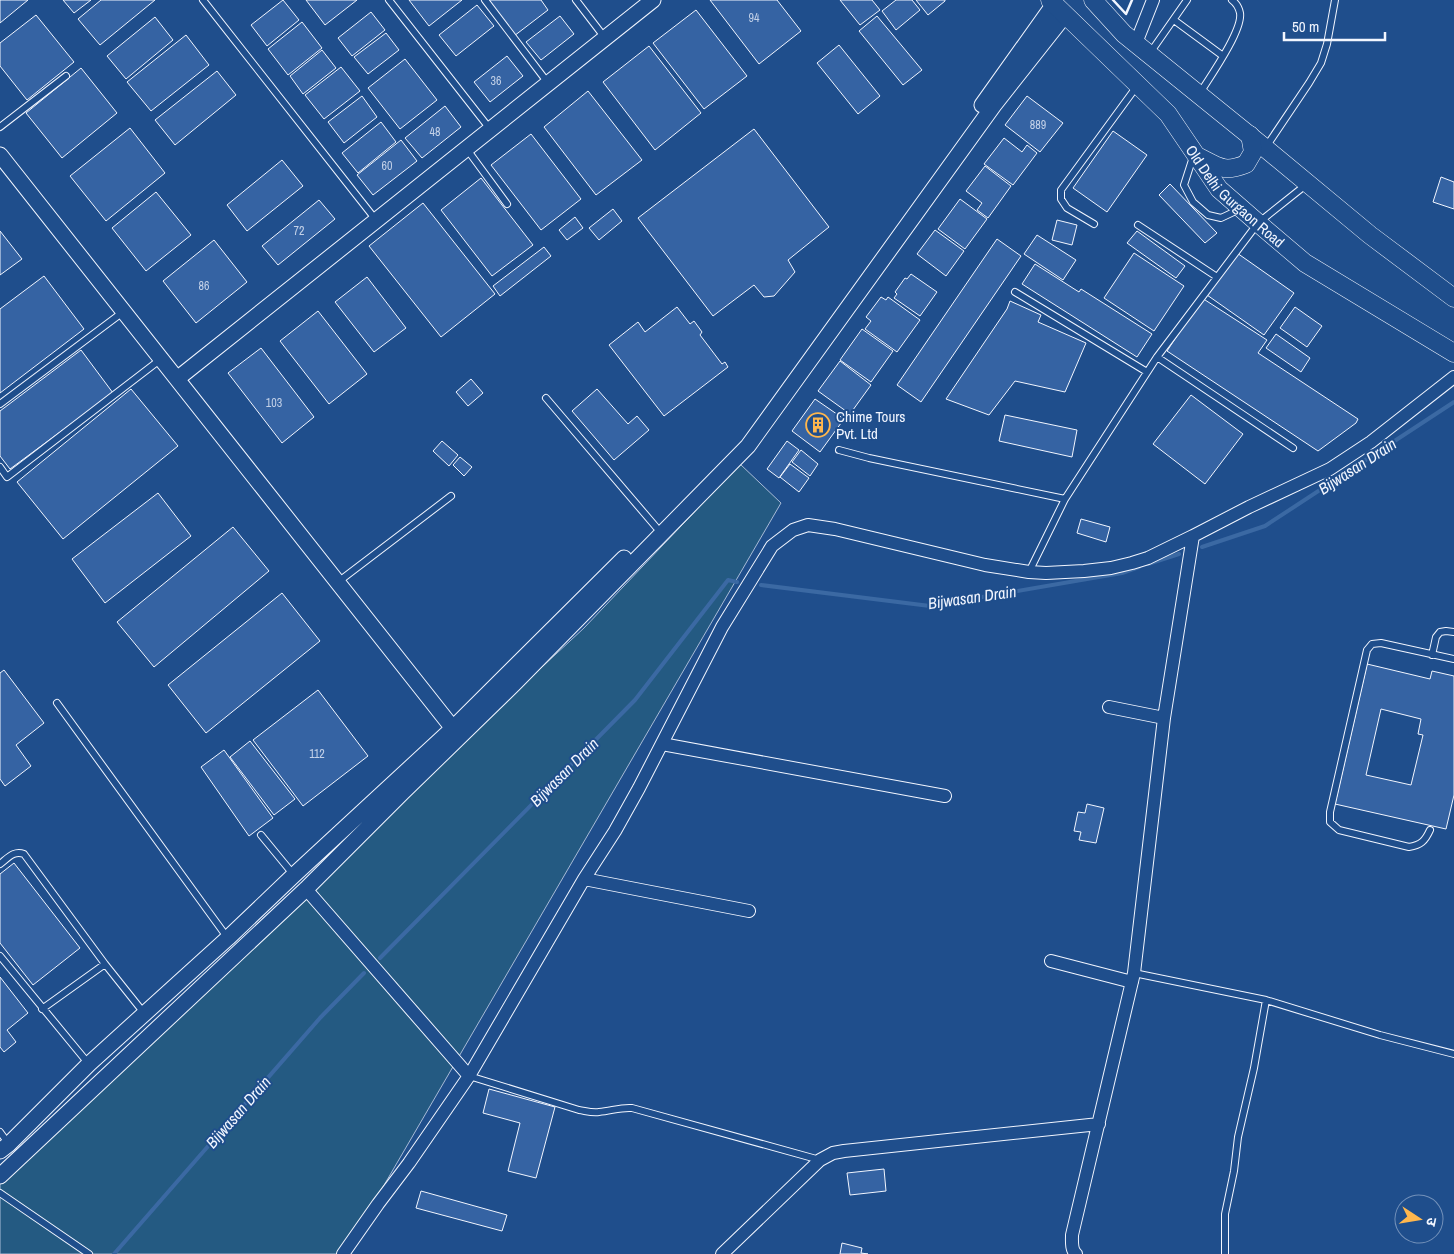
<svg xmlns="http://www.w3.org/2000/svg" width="1454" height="1254" font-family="'Archivo Narrow','Noto Sans Devanagari',sans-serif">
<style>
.green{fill:#245a82;stroke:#a8bbd7}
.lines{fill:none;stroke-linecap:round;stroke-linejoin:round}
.stream{stroke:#3b69a3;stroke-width:4}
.building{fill:#3563a3;stroke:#f2f6ff;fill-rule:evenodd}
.service-casing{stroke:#f2f6ff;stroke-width:8}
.minor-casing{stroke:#f2f6ff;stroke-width:14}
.tertiary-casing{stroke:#f2f6ff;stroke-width:17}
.secondary-casing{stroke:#f2f6ff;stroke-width:19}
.service{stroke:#1f4e8c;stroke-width:6}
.minor{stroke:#1f4e8c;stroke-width:12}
.tertiary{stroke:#1f4e8c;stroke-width:15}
.secondary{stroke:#1f4e8c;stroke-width:18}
.wall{stroke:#f2f6ff;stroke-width:2.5}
.labels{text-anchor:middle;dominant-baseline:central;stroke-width:4;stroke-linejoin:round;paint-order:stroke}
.number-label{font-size:12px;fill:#c3d1e8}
.street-label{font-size:15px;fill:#f2f6ff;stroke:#1f4e8c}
.poi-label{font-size:15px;fill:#f2f6ff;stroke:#1f4e8c;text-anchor:start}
.water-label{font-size:16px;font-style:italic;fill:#f2f6ff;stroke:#1f4e8c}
</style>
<rect width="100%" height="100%" fill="#1f4e8c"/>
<path class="green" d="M740,464L781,503L344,1254H0V1170L584,628Z"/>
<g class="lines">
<path class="stream" d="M1202,547L1265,526L1454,402
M1148,564L1179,554
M761,585L930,606L1122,573L1139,567
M380,958L635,700L728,580L737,582
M114,1254L320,1018L364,973"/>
</g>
<path class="building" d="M0,0H28L0,23Z
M63,0H91L74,13Z
M101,0H155L100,45L78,19Z
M283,0L299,20L267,46L251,25Z
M306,0H357L325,25Z
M409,0H462L429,26Z
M486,0H541L548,10L514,36Z
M710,0H777L801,31L759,64Z
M840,0H872L880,10L860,25Z
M896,0H912L920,10L896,30L882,11Z
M916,0H945V1L928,15Z
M477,5L494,26L456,56L439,35Z
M696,10L747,76L704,109L653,43Z
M371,12L385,30L352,56L338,38Z
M36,15L74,62L27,100L0,66V43Z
M560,16L574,34L541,60L526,42Z
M877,16L922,70L903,85L859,31Z
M155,17L173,40L126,79L107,56Z
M302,22L322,48L288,75L268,49Z
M386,33L399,50L368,74L354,57Z
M186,35L209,65L151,111L127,82Z
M839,45L880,96L858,114L817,63Z
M649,46L701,113L655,150L603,82Z
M322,50L336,68L303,94L290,76Z
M507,56L523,76L490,102L474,82Z
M405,59L437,100L400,129L368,88Z
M341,67L360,91L324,119L305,95Z
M81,68L117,113L62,158L26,113Z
M217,71L236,95L175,145L155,120Z
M588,91L642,160L596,195L544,127Z
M362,96L377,117L344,143L328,122Z
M1027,96L1063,123L1040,152L1005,125Z
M445,106L461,127L422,158L405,138Z
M381,122L396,142L358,173L342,153Z
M130,128L165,173L106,221L70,176Z
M754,129L829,227L788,260L795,272L774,296L764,297L754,285L713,316L638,218Z
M1113,131L1147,155L1107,212L1073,188Z
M531,134L581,199L541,230L491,165Z
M1004,138L1022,152L1027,145L1037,153L1013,185L984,164Z
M401,140L417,161L373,195L357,175Z
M282,160L303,186L247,231L227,205Z
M985,166L1011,186L988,218L977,210L982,203L966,191Z
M1441,177L1454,182V209L1433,202Z
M481,178L533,245L492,276L441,210Z
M1170,184L1217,233L1205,243L1159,195Z
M156,192L191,235L146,271L112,228Z
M960,199L987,219L965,249L938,229Z
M319,200L335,219L278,265L262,246Z
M423,203L495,294L441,337L369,246Z
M613,209L622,221L599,240L589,228Z
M575,217L583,228L567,240L559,230Z
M1057,220L1077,225L1072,245L1052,240Z
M935,230L964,251L946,276L917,254Z
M0,231L22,259L0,275Z
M1137,231L1185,266L1176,278L1127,243Z
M1037,235L1076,260L1063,280L1024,254Z
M997,239L1021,256L921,402L897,385Z
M214,240L247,282L196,323L163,281Z
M544,247L551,256L500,296L493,286Z
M1134,253L1184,286L1154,331L1104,298Z
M1237,253L1294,293L1264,335L1207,295Z
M1035,264L1079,292L1081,289L1152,334L1137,357L1022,284Z
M911,274L937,292L920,316L894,298L897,294L895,292L905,278L907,279Z
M44,276L84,329L0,393V309Z
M367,277L406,328L374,352L335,302Z
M881,297L886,300L888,297L920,320L897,352L865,329L871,321L866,317Z
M1202,298L1267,340L1258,353L1358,419L1356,423L1318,451L1167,351Z
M1010,301L1041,315L1038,322L1086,343L1065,392L1015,381L989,415L946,399L1007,309Z
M677,307L690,324L694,321L702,332L700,335L722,364L725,362L728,367L664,416L609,345L638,322L645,332Z
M1295,307L1322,326L1307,347L1280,328Z
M318,311L367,374L329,404L280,341Z
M862,329L893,351L871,382L840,360Z
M1276,334L1310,358L1301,372L1266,348Z
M261,348L314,417L282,443L228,373Z
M81,350L113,393L10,469L0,456V411Z
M840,361L871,385L850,414L818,391Z
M471,379L483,393L468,406L456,392Z
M131,389L178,446L63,539L17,482Z
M597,389L628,424L637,416L649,430L614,460L572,411Z
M1191,395L1243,434L1205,484L1153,444Z
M815,399L844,419L820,452L792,431Z
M1005,415L1077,430L1072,457L999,441Z
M442,441L458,455L449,466L433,451Z
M787,441L799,450L779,478L767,469Z
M801,450L818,464L810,476L792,462Z
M460,457L472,467L464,476L453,465Z
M790,464L809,478L799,492L780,477Z
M158,493L191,536L105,603L72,559Z
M1081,519L1110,527L1106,542L1077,533Z
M233,527L269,571L154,667L117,622Z
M282,593L320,641L206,733L168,685Z
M1367,664L1430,679L1432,671L1454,676V795L1446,829L1335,804ZM1381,709L1421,719L1418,734L1423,735L1411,785L1366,775Z
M4,670L44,723L16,745L31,766L5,786L0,779V673Z
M318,690L368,756L303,806L253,740Z
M250,741L295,799L274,815L230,757Z
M224,750L273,818L249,836L201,767Z
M1087,804L1104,808L1096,843L1079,840L1081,832L1074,831L1078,812L1085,813Z
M14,863L80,948L33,985L0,943V874Z
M0,977L28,1013L7,1030L16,1042L4,1052L0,1047Z
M489,1089L555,1107L536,1178L508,1171L520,1123L483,1113Z
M884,1169L886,1191L850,1195L847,1173Z
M421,1191L507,1215L502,1231L416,1208Z
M842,1243L862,1248L861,1253L868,1254H840Z"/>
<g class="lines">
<g class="service-casing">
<path id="service" d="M203,0L376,220
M389,0L490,129
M485,0L548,83
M576,0L605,38
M1174,20L1223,56
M1150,53L1187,0
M1200,93C1210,77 1243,30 1240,13C1239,8 1236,3 1232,0
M0,127L66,76
M1266,147L1309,83L1321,63L1327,44L1335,0
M466,148L507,204
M1193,157L1184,185L1193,202L1208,215L1221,218L1240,209
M1094,224L1067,208L1061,199V190L1137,86
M1138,225L1217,277
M1015,292L1147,372
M1157,357L1293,448
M546,398L656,527
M0,404L123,312
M839,450L869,458L1065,499
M0,467L7,477L161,359
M1029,572L1065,499L1157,357L1258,223L1307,184
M338,582L451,496
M1432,655L1436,637L1440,632L1446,631L1454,632
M57,703L227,937
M1430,830C1425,841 1421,845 1409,847L1339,830L1330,822V812L1367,650L1372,644L1381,643L1454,659
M261,835L293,874
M0,864C8,858 14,850 24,854L105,964L144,1013
M0,956L88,1063
M1134,973L1266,1000L1380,1035L1454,1054
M42,1009L105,964
M469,1076L579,1110C586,1111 592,1113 599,1112C611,1111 621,1107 632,1108L820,1160
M0,1132L8,1143
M0,1193L89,1254
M1225,1254V1214L1234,1171L1238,1137L1254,1068L1266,1000"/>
</g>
<g class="minor-casing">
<path id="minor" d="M1136,43L1153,0
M1109,707L1164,718
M662,744L945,796
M584,879L749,911
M306,889L469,1076
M1051,961L1132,982
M343,1254L378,1204L409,1163L469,1076L584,879L615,831L639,788L722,627L772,546L793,530L808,525L835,529L985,565L1029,572L1046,573L1084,571L1111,568L1132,563L1148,558L1193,536
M722,1254L820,1160L833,1153L844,1151L1099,1124
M1076,1254C1071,1250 1072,1241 1072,1235L1134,973L1164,718L1193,536L1249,507L1330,469L1371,442L1454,377"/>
</g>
<g class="tertiary-casing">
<path id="tertiary" d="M982,105L1054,4
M0,155L459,736
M177,379L653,0
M0,1151L9,1144L89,1064L228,938L294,875L453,728L624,558
M0,1176L306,889L402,793L515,683L748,446L994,105L1065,15"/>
</g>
<g class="secondary-casing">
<g id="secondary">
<path id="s1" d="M1050,0L1168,114L1219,189L1258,223L1305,263L1454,353"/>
<path d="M1093,0L1124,34L1265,148L1370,235L1454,298"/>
<path d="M1199,157C1219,167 1224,173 1246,164L1253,152L1250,135"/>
</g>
</g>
<use href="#service" class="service"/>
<use href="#minor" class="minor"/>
<use href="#tertiary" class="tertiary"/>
<use href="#secondary" class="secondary"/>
<path class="wall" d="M1113,0L1126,14L1132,0"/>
</g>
<defs>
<g id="building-ring" transform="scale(1.25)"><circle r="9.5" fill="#1f4e8c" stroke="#ffb74d" stroke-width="1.5"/><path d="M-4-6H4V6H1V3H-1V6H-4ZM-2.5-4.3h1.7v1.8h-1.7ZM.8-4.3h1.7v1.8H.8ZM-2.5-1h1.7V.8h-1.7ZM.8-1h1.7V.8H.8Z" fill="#ffb74d"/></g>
</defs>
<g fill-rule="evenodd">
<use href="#building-ring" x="818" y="425"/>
</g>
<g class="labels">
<g class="number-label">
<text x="754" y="18">94</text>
<text x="496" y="81">36</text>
<text x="1038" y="125">889</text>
<text x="435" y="132">48</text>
<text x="387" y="166">60</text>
<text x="299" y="231">72</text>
<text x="204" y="286">86</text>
<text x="274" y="403">103</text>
<text x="317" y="754">112</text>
</g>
<g class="street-label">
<text stroke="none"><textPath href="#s1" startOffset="271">Old Delhi Gurgaon Road</textPath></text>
</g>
<g class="poi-label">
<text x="836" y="416">Chime Tours<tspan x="836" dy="17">Pvt. Ltd</tspan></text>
</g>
<g class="water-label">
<text transform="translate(1357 466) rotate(-33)">Bijwasan Drain</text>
<text transform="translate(972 597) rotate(-8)">Bijwasan Drain</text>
<text transform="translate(564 772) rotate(-45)">Bijwasan Drain</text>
<text transform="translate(238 1112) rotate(-49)">Bijwasan Drain</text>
</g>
</g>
<g transform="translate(1419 1219) rotate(102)"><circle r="24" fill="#1f4e8c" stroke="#7391ba"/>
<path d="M0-4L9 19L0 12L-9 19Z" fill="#ffb74d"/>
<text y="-8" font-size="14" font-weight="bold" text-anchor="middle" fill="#f2f6ff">उ</text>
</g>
<path d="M1284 32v8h101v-8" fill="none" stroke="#f2f6ff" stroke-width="2.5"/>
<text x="1292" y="32" font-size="15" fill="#f2f6ff" stroke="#1f4e8c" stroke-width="4" paint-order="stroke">50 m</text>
</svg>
